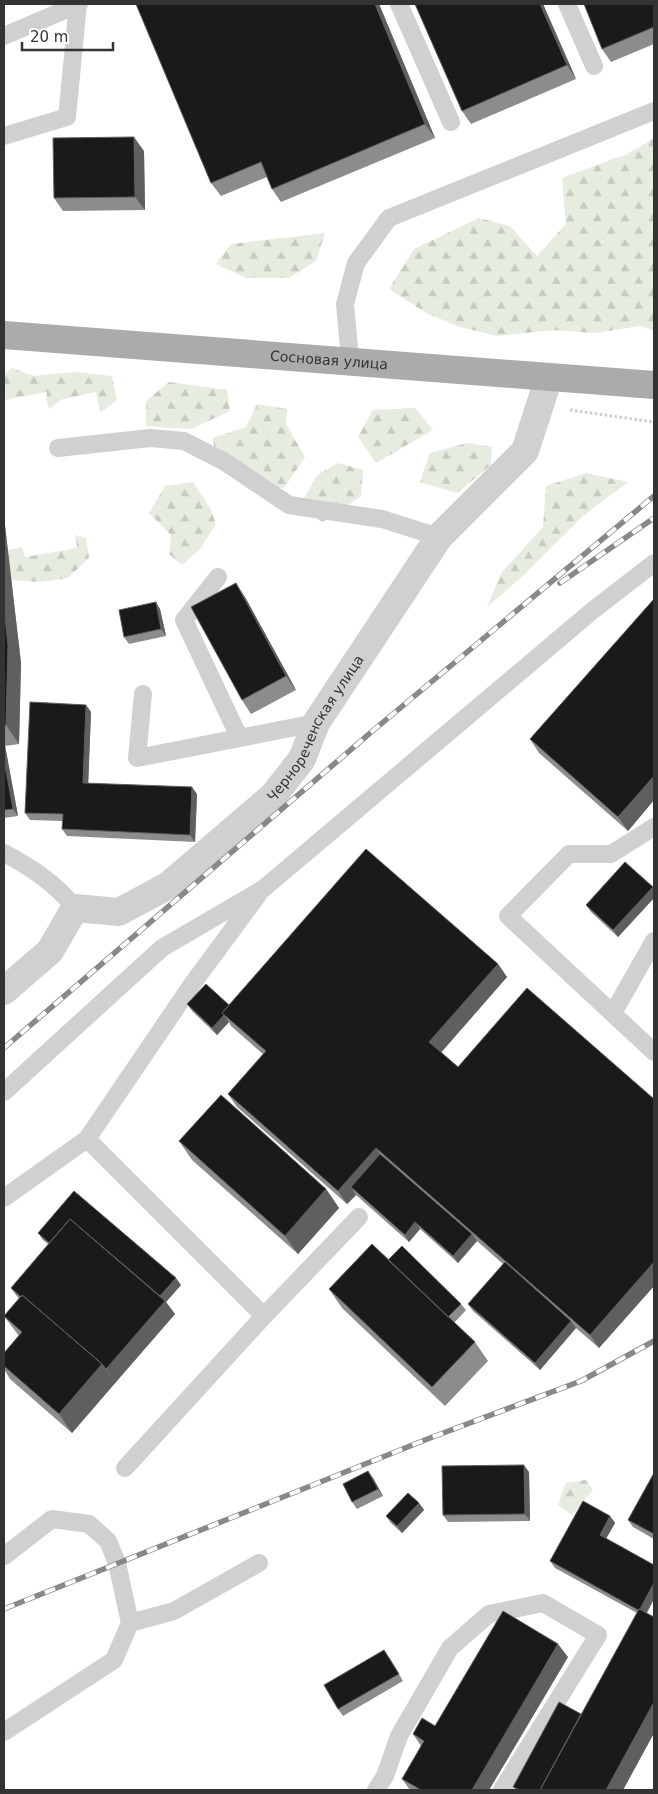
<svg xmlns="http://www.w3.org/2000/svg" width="658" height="1794" font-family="'DejaVu Sans',sans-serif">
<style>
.forest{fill:url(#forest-firs)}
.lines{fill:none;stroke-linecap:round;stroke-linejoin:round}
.path{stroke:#cdcdcd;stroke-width:3;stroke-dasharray:2.5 2.5;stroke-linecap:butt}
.service{stroke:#d0d0d0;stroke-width:18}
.minor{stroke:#d0d0d0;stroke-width:28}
.primary{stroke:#ababab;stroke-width:28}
.rail-casing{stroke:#888;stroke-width:5.5}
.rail{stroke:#fff;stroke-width:4;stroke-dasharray:11;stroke-linecap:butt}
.wall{fill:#8c8c8c}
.shaded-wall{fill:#5f5f5f}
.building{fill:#1a1a1a;stroke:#5f5f5f}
.labels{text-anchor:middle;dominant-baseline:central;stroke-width:5;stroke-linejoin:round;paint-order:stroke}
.street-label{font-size:14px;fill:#333;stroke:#fff}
</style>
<defs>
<pattern id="forest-firs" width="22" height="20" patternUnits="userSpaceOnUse" patternTransform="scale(1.25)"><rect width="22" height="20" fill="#e6ecdf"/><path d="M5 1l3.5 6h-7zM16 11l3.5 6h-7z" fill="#c6cbc0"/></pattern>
</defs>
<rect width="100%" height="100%" fill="#fff"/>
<path class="forest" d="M654,138V331L641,326L595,333L554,330L497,336L460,327L426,313L389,289L414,249L479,218L510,226L537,256L566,224L562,178L627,154Z
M325,233L316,261L289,278H246L216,264L231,244Z
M12,368L34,376L76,372L112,376L117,400L100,413L96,392L63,399L49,409L46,398L47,392L4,400V374Z
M169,382L227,390L230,411L191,429L146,426V401Z
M257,404L287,409L286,424L305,457L284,488L253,486L217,467L213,438L246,427Z
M415,408L433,430L376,463L358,437L373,410Z
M467,443L492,447L491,465L457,493L420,482L430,453Z
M338,463L363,470L361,496L323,522L298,509L317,475Z
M586,473L628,482L583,516L525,574L487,607L502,572L543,527L546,486Z
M193,482L210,508L216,524L200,549L182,565L169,554L171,535L149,513L165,486Z
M75,535L86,538L89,558L68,578L40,582L11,580L8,550L22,547L25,557L77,548Z
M586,1480L593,1490L572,1515L558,1505L566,1483Z"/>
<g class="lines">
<path class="path" d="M570,410L654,422"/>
<path class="service" d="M399,4L451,122
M567,4L594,66
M4,36L79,4
M4,136L67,117L78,4
M350,360L345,304L356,263L389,218L654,111
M58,448L150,438L184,441L225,462L289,505L382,519L439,537
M218,577L184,620L239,737
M143,694L137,758L316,723
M654,827L611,854H569L508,916L654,1052
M4,853C32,868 55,883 75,908
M613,1013L654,941
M4,1092L162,948L263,889L592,611L654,563
M87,1139L264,1316
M4,1198L87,1139L193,983L258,895
M125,1468L264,1316L359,1217
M4,1556L52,1519L89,1524L108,1541L117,1563L130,1623L114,1660L4,1732
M130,1623L174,1611L259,1563
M376,1790L385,1776L399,1736L450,1648L489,1614L543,1603L598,1635L502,1790"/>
<path class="minor" id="s1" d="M4,991L50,951L75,908L119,912L169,885L273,796L302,759L316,723L439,537L525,451L549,377"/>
<path class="primary" id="s2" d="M4,335L654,385"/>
<g class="rail-casing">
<path id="rail" d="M560,583L654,518
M4,1048L369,734L654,496
M4,1609L430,1438L581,1381L654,1341"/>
</g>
<use href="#rail" class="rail"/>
</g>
<path class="wall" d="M136,4H379L435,138L281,202L272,189L267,177L221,196L211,183Z
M415,4H543L576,79L471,124L462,111Z
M654,4V44L611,62L602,49Z
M144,151L145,210L63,211L54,198Z
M4,517L21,663L19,744L5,746L18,816L4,818Z
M245,597L296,690L251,714L242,700Z
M654,599V800L628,831L539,753L530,739Z
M160,609L166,636L129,644L124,637Z
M86,705L91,712L88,783L197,794L195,842L67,836L62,829L63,821L30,820L25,813Z
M654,890V898L618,937L591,912L586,905Z
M498,964L507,977L441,1052L458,1067L654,1099V1286L599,1348L576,1328L540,1370L473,1311L468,1304L503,1264L477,1241L458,1263L420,1229L409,1242L356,1195L347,1204L237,1107L228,1094L263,1054L231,1026L229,1022L217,1035L192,1011L187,1004L229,1005Z
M179,1141L326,1189L339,1208L298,1254L192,1160Z
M38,1233L181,1285L166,1302L175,1314L72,1433L10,1379L4,1369V1350L5,1352L19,1336L4,1316L19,1299L11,1288L48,1244L43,1240Z
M388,1260L461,1304L466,1310L454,1323L475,1342L488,1361L445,1406L342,1308L329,1289Z
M529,1472L530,1521L448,1522L443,1515Z
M654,1473V1539L633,1527L628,1520Z
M373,1478L383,1496L357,1509L352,1502Z
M419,1503L424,1510L402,1533L391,1523L386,1516Z
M610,1516L615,1523L606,1539L654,1565V1599L647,1613L654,1733L623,1790H516L513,1787L581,1714L637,1613L555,1568L550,1561Z
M389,1657L403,1681L343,1716L338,1709Z
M568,1657L489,1790H410L402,1779L421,1746L413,1734L435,1726Z"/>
<path class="shaded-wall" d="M375,4H379L435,138L425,124Z
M540,4H543L576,79L567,65Z
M134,137L144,151L145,210L135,197Z
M4,517L21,663L19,744L6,725L4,607Z
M236,583L245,597L296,690L286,676Z
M156,602L160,609L166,636L161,629Z
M86,705L91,712L88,790L83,783Z
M4,744L5,745L18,816L13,809L4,760Z
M654,776V800L628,831L618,817Z
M192,787L197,794L195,842L190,835Z
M653,887L654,890V898L618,937L613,930Z
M498,964L507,977L439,1055L429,1042Z
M224,1015L229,1022L217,1035L212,1028Z
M376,1148L385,1161L351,1187L356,1195L347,1204L338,1191Z
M326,1189L339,1208L298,1254L285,1236Z
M415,1222L420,1229L409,1242L405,1235Z
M472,1234L477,1241L458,1263L453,1256Z
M654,1262V1286L599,1348L590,1335Z
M176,1278L181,1285L166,1302L175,1314L115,1383L106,1369L159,1298Z
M571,1321L576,1328L540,1370L535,1363Z
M102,1364L115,1383L72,1433L59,1414Z
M524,1465L529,1472L530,1521L525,1514Z
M368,1471L373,1478L383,1496L378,1489Z
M419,1503L424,1510L402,1533L397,1526Z
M610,1516L615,1523L604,1542L600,1535Z
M654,1583V1599L644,1617L639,1610Z
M558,1644L568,1657L489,1790H472Z
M654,1702V1733L623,1790H606Z"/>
<path class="building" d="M136,4H375L425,124L272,189L261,162L211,183Z
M415,4H540L567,65L462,111Z
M584,4H654V27L602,49Z
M134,137L135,197L54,198L53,138Z
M236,583L286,676L242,700L191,607Z
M654,599V776L618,817L530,739Z
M156,602L161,629L124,637L119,610Z
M4,607L8,645L6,725H4Z
M30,702L86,705L83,783L192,787L190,835L62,829L63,814L25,813Z
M4,760L13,809L4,810Z
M366,849L498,964L429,1042L458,1067L527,988L654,1099V1262L590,1335L376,1148L338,1191L228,1094L266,1051L222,1013Z
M625,862L653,887L613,930L586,905Z
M206,984L229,1005L222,1013L224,1015L212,1028L187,1004Z
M221,1095L326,1189L285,1236L179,1141Z
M380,1154L472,1234L453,1256L415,1222L405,1235L351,1187Z
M74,1191L176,1278L160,1296L70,1219L49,1243L38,1233Z
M70,1219L165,1301L106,1369L102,1364L22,1295L21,1297L11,1288Z
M372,1244L475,1342L432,1387L329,1289Z
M402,1246L461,1304L448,1317L388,1260Z
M505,1262L571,1321L535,1363L468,1304Z
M22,1295L102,1364L59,1414L4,1366V1353L22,1332L4,1316Z
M524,1465L525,1514L443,1515L442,1466Z
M368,1471L378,1489L352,1502L343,1484Z
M654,1473V1534L628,1520Z
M408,1493L419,1503L397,1526L386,1516Z
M583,1501L610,1516L600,1535L654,1565V1583L640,1609H639L638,1610L550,1561Z
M639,1609L654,1617V1702L606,1790H540Z
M503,1611L558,1644L472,1790H421L402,1779L424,1741L413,1734L422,1718L435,1726Z
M384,1650L399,1674L338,1709L324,1685Z
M559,1702L581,1714L540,1790H520L513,1787Z"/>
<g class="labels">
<g class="street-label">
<text stroke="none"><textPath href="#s2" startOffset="326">Сосновая улица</textPath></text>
<text stroke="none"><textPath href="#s1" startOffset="429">Чернореченская улица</textPath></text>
</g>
</g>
<rect width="658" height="1794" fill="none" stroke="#333333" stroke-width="10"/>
<path d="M22 42v8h91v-8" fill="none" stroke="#333333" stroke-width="2.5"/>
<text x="30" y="42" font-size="15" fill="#333333" stroke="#ffffff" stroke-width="4" paint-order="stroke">20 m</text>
</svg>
